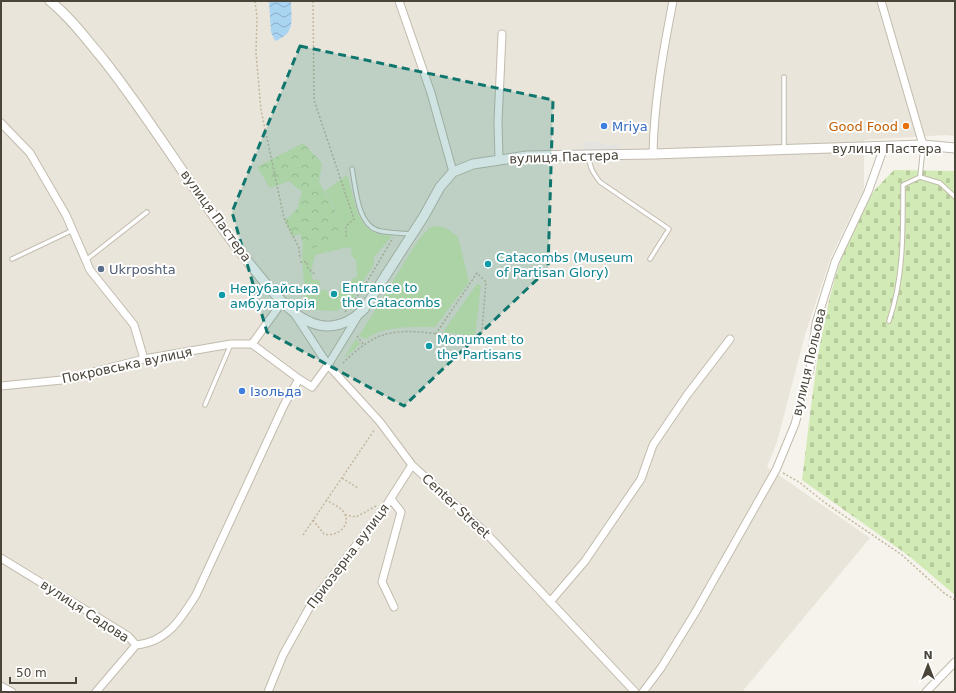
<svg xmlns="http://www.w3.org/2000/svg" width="956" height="693" font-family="'DejaVu Sans',sans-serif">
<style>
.residential{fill:#eae5da}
.grass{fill:#d2eab5;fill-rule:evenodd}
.forest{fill:url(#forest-crowns)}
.cemetery{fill:url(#cemetery-stones)}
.parking{fill:#e5e3e0}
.water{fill:url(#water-waves)}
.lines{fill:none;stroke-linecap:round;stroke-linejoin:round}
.service-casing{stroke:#c2bbae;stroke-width:5.5}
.minor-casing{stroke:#c2bbae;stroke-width:9}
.tertiary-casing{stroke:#c2bbae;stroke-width:11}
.path{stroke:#c4b79f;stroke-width:1.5;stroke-dasharray:2 2;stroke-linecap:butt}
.service{stroke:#fff;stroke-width:3.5}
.minor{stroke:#fff;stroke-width:7}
.tertiary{stroke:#fff;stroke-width:9}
.marked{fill:#0f766e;fill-opacity:0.2;stroke:#0f766e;stroke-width:3;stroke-dasharray:8 5;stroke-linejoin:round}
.shop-dot{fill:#3f7fe0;stroke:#fff;stroke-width:1.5}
.food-dot{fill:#e8710a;stroke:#fff;stroke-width:1.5}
.culture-dot{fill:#0f9aa8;stroke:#fff;stroke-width:1.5}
.service-dot{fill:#5c6f8a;stroke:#fff;stroke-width:1.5}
.labels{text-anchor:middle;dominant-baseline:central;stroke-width:4;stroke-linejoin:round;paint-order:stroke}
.shop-label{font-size:13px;fill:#366cbe;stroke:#fff;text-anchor:start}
.food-label{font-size:13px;fill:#c56008;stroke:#fff;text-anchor:end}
.street-label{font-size:13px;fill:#4b4439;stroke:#fff}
.culture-label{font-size:13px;fill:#0d838f;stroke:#fff;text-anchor:start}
.service-label{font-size:13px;fill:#4e5e75;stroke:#fff;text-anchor:start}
</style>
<defs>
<pattern id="forest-crowns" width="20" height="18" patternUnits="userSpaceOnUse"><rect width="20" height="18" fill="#d2eab5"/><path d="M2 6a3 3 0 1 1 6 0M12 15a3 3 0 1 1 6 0" fill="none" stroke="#b6ca9c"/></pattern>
<pattern id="cemetery-stones" width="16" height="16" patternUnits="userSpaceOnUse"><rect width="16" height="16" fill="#d2eab5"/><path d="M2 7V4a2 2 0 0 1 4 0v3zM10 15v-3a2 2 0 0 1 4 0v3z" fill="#b6ca9c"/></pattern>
<pattern id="water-waves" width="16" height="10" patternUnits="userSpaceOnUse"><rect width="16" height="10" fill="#a9d4f2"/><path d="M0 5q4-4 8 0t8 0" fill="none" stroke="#8caec5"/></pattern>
</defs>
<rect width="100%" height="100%" fill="#f6f3ec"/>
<path class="residential" d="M1,1H955V136L946,135L864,140V189L831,257L805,335L777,442L767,467L870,538L742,692H1Z"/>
<path class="grass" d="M347,175C354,193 355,225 376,233C380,235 387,235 392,236L374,257V264L352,300L343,307L336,311L315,310L305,299L302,258L303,244L312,248L342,223L325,191ZM348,247L352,250L351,255L356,260L357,277L352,279L350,289L345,292L344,287L340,288L339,292L328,295L327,290H321L320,293L315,292L314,288L320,285L319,280H313L311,273L315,255Z
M437,226L446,228L458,237L469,282L435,327C414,327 384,325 366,339L359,336L417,242L429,228Z
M477,284L481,285L475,336L443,332Z
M356,339L360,344L344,358Z"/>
<path class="forest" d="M303,143L322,163L319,182L342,223V238L333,243L312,248L303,244L300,234L292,236L285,221L297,209L302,192L289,181L270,188L257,167Z"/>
<path class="cemetery" d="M894,170L955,171V595L909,556L802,480C815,385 819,282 870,197C876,187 886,179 894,170Z"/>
<path class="parking" d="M583,142H602L605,146L620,144L623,153H584Z"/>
<path class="water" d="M269,1H291C291,21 296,33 275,41L271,32Z"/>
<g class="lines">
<g class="service-casing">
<path id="service" d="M784,77V150
M923,147L920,177L940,183L955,197
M589,155C589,167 593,173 600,182L669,229L650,259
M352,169C356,188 357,226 380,231C390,233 401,233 411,234
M12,259L73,230
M86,260L147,212
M889,321C904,277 903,231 903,185L920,177
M205,405L231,344"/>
</g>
<g class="minor-casing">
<path id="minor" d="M399,1L431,93L453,172
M881,1L923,145
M1,123L30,153L66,215L90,270L134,325L144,359
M653,154C654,102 663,52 673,1
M499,159L498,122L502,34
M283,301L252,344L299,379
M294,313L328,365L380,422L412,465L485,532L635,692
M1,386L62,380L144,359L231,344H252
M391,499L401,512L382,582L394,607
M1,558L128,636L136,645L96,692
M550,602L585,561L641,479L653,445L687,395L730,339
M136,645C167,642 181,619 196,595L284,405L299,379L312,387L328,365L358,316
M1,686L12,692
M268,692L283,655L313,601L384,509L412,465
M643,692L661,668L695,613L776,470L795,424L810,369L816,323L835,262L868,192L884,147
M926,692L955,662"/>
</g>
<g class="tertiary-casing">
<path id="tertiary" d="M50,1C71,18 86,39 103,59C155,125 197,198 249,263C265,282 287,313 310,322C330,331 349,324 364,309L424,216L440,187L453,172L473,164L527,156L653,154L923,145L955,148"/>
</g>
<path class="path" d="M255,1L257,17L256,53L261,110L284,218L299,248L300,259
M313,1L314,100L354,219L346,226V237
M300,262H307L308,269L316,275
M345,312L362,290L393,238
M357,336L364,345
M343,363C353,353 369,339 383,335C411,326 452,337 481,341L486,282L477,273L435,335
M783,473L799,482L824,502L902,555L944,593L955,600
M342,478L358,488
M345,515L356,517L376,506
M313,520L324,534C338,538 354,523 342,510C338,506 331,503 326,500
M303,535L375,429"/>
<use href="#service" class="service"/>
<use href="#minor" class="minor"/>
<use href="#tertiary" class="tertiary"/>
</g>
<path class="marked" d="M300,46L553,100L548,269L404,406L267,332L232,212Z"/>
<g class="shop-dot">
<circle cx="604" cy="126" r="4"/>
<circle cx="242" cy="391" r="4"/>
</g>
<circle class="food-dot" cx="906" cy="126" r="4"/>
<g class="culture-dot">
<circle cx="488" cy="264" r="4"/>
<circle cx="334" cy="294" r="4"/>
<circle cx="222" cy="295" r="4"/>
<circle cx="429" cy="346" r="4"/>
</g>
<circle class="service-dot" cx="101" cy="269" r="4"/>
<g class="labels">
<g class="shop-label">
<text x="612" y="126">Mriya</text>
<text x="250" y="391">Ізольда</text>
</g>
<g class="food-label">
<text x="898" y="126">Good Food</text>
</g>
<g class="street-label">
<text x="887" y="148">вулиця Пастера</text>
<text transform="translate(564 157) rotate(-2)">вулиця Пастера</text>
<text transform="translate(216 216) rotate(54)">вулиця Пастера</text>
<text transform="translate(809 362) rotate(-77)">вулиця Польова</text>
<text transform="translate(127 365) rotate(-12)">Покровська вулиця</text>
<text transform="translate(456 506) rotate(43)">Center Street</text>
<text transform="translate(348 556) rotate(-53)">Приозерна вулиця</text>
<text transform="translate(85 611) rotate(33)">вулиця Садова</text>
</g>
<g class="culture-label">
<text x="496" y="257">Catacombs (Museum<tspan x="496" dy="15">of Partisan Glory)</tspan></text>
<text x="342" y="287">Entrance to<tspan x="342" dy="15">the Catacombs</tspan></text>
<text x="230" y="288">Нерубайська<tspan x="230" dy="15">амбулаторія</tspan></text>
<text x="437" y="339">Monument to<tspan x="437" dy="15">the Partisans</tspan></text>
</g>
<g class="service-label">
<text x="109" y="269">Ukrposhta</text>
</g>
</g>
<rect width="956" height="693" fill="none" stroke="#4b4439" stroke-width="4"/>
<g transform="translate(928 665)" stroke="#ffffff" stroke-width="3" paint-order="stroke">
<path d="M0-3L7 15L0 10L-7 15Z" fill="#4b4439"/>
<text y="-6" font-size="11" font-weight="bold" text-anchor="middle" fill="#4b4439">N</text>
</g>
<path d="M10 677v6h66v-6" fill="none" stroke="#4b4439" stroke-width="2"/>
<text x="16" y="677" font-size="12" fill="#4b4439" stroke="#ffffff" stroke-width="3" paint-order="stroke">50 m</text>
</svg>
